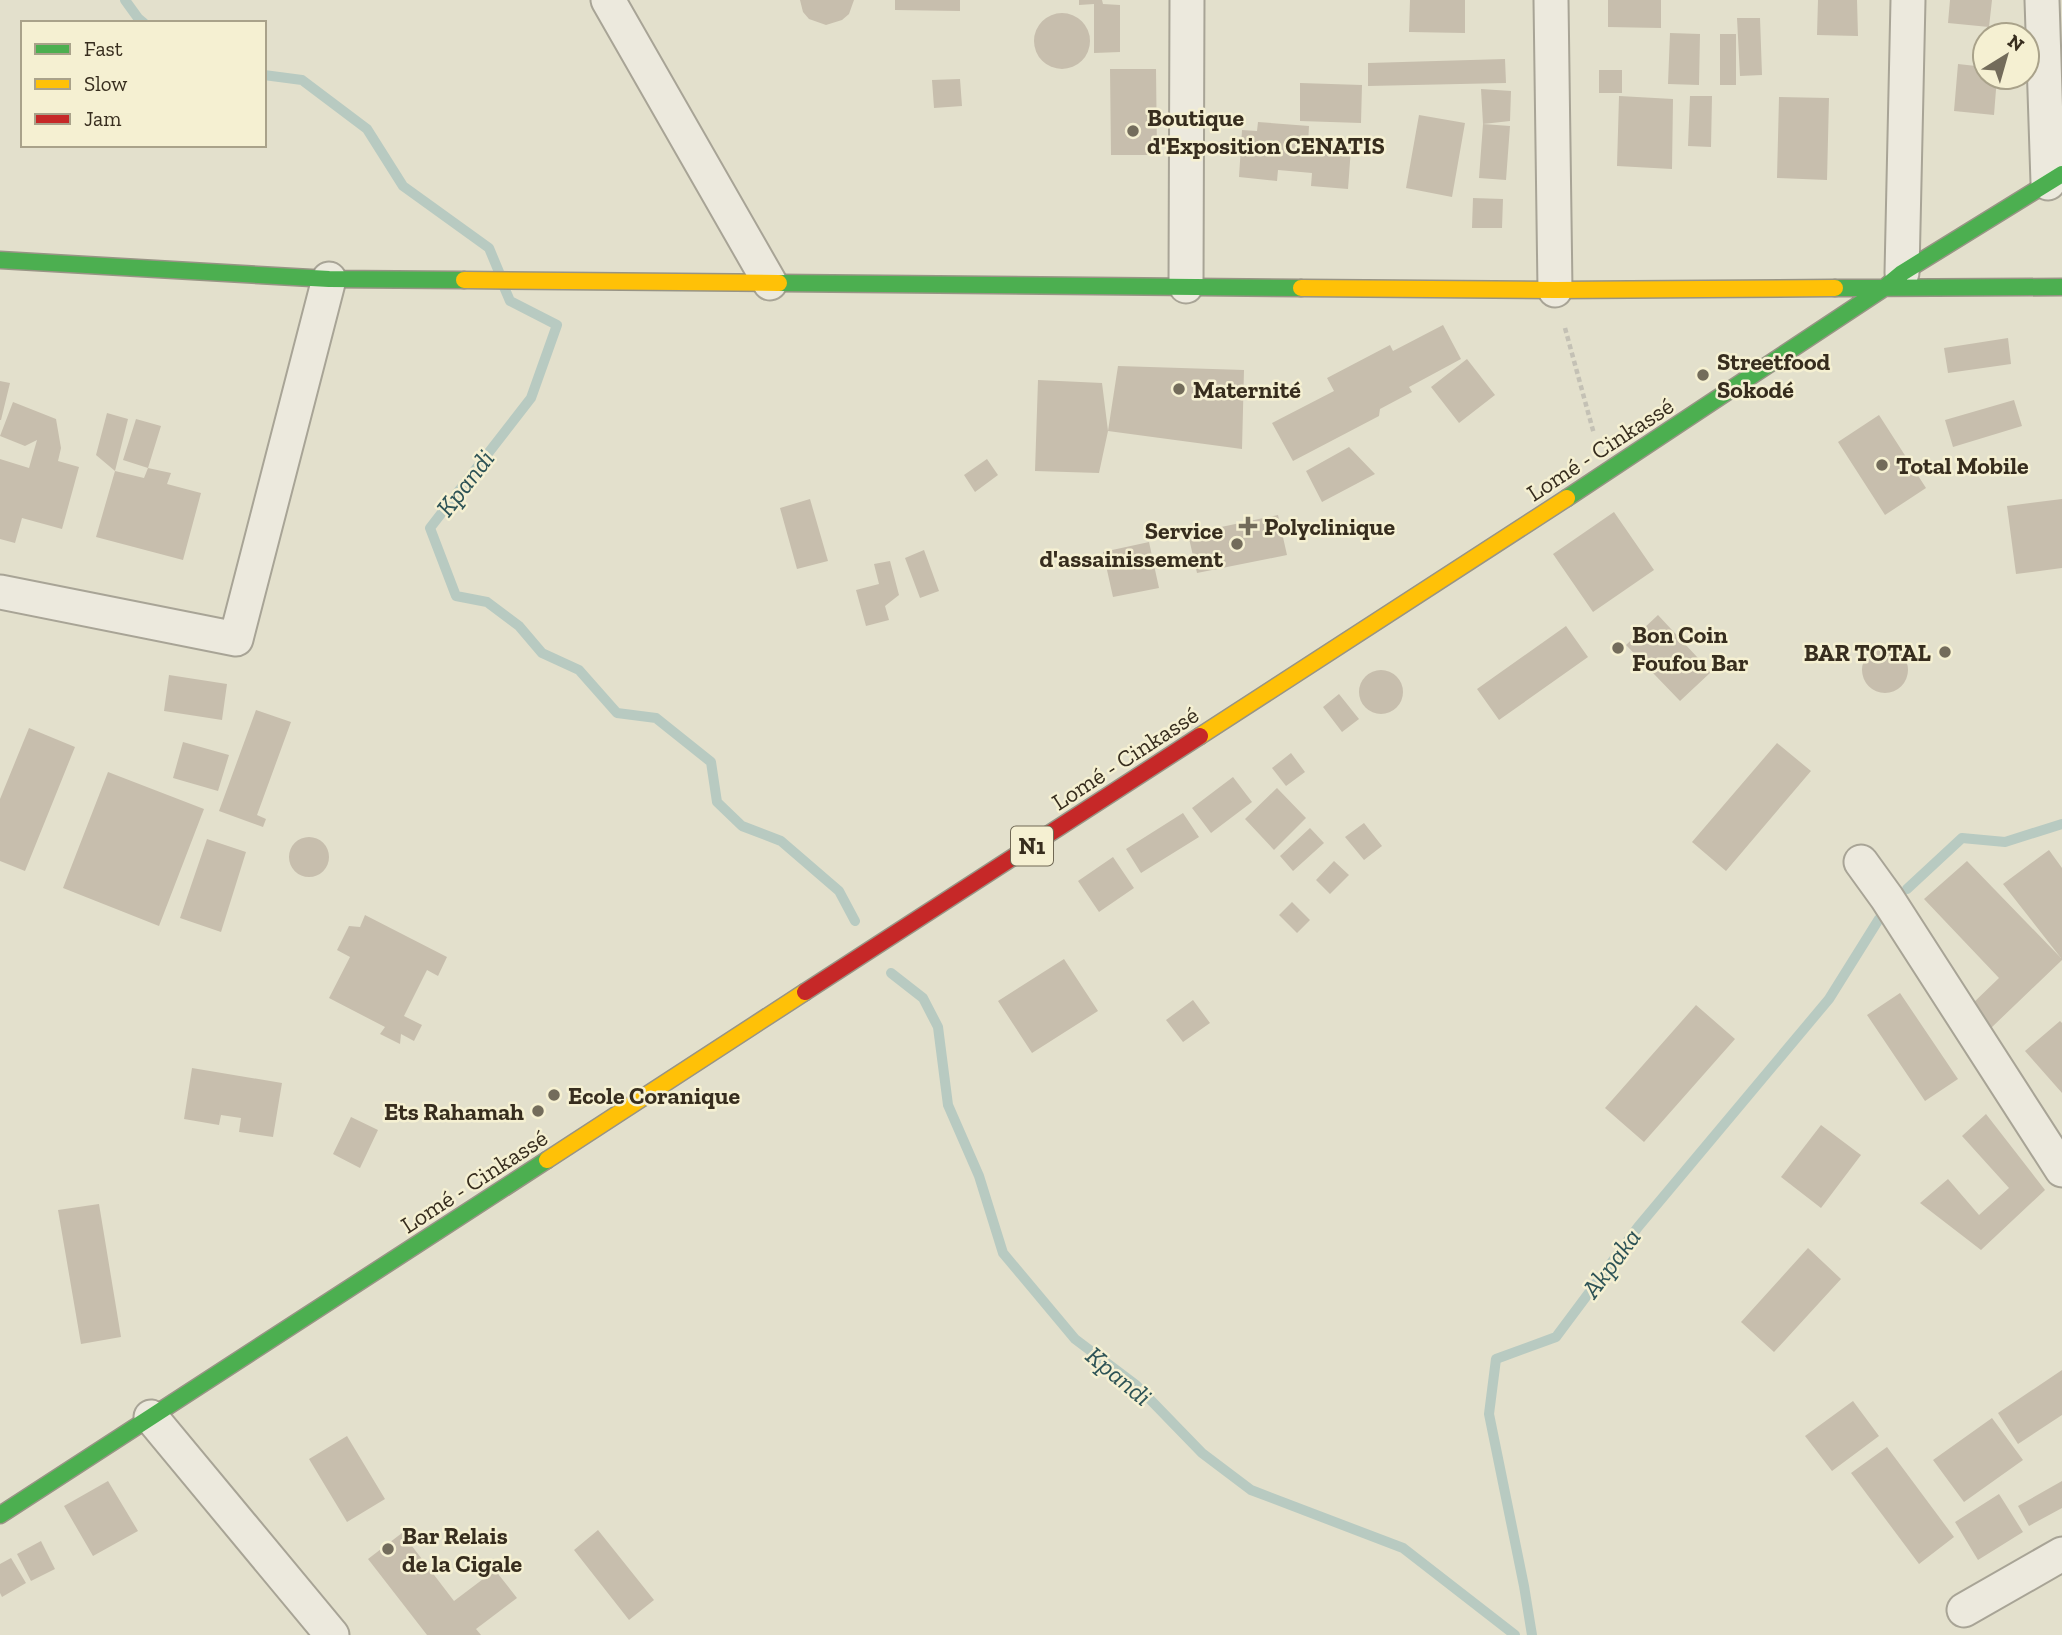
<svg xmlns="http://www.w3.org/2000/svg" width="2062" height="1635" font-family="'Zilla Slab',serif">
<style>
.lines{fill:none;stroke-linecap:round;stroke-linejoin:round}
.stream{stroke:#b8cac1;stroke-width:10}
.building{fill:#c7bead}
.street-casing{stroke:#a8a496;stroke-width:37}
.fast-casing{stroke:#989485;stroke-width:19}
.slow-casing{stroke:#989485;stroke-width:19}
.jam-casing{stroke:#989485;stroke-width:19}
.path{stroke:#c4c1b5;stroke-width:4.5;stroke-dasharray:5 3.5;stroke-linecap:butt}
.street{stroke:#ece9dd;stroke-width:33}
.fast{stroke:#4caf50;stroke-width:16}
.slow{stroke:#ffc107;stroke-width:16}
.jam{stroke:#c62828;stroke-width:16}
.poi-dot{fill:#736c5b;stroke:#f5f0d2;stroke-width:2.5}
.labels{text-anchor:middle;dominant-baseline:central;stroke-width:5;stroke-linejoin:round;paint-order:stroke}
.shield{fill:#f5f0d2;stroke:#706854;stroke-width:2}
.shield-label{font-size:23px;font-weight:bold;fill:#372d1e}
.poi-label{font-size:24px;font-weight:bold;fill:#372d1e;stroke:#f5f0d2;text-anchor:start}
.street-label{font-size:24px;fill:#372d1e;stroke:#f5f0d2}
.water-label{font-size:26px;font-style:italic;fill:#2d5356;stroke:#f5f0d2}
</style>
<rect width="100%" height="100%" fill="#e3e0cc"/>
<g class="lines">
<path class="stream" d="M125,0L138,18L144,23
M264,75L302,80L367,129L403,186L489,248L499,272
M504,287L510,301L557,325L531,398L430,528L456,596L487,602L519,626L542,653L579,670L617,713L656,718L711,762L717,802L742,826L781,841L839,891L855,921
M1907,889L1962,838L2005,842L2062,824
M891,973L923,998L938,1027L948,1105L979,1176L1003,1253L1075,1339L1136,1385L1202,1453L1251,1490L1403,1548L1515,1635
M1532,1635L1524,1586L1489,1414L1496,1359L1556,1337L1638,1227L1829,999L1879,919"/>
</g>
<path class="building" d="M800,0H854L849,14L842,20L826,25L809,19L803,12Z
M895,0H960V11L895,10Z
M1079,0H1102L1103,4L1120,5V52L1094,53V4L1079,5Z
M1410,0H1465V33L1409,32Z
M1608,0H1661V28L1608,27Z
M1818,0H1857L1858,36L1817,35Z
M1950,0H1992L1989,27L1948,23Z
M1034 41a28 28 0 1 1 56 0a28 28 0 1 1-56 0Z
M1737,18H1760L1762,75L1740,76Z
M1670,33L1700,34L1699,85L1668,84Z
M1720,34H1736V85H1720Z
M1505,59L1506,83L1368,86V63Z
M1958,64L1985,67V77H1997L1994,115L1954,111Z
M1110,69H1156L1157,155H1111Z
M1599,70H1622V93H1599Z
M960,79L962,106L934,108L932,80Z
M1300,83L1362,85L1361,123L1300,121Z
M1481,89L1511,91L1510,121L1483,124L1510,126L1506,180L1479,178L1483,124Z
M1619,96L1673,99L1672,169L1617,166Z
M1690,96H1712L1711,147L1688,146Z
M1779,97L1829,98L1827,180L1777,178Z
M1419,115L1465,123L1452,197L1406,188Z
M1258,122L1309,126L1308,145L1351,148L1348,189L1311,186L1312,173L1278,170L1277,181L1239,177L1242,130L1257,131Z
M1473,198L1503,199L1502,228H1472Z
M1443,325L1461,359L1409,387L1412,392L1380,409L1379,416L1293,461L1272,423L1334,391L1327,378L1390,345L1393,351Z
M2008,338L2011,364L1948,373L1944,348Z
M1467,359L1495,395L1459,423L1431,387Z
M1118,366L1244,370L1242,449L1108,431Z
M1038,380L1102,383L1108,431L1099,473L1035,471Z
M0,381L10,383L1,420H0Z
M2014,400L2022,426L1953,447L1945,420Z
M13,402L56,419L61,448L58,461L79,467L62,529L22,518L15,543L0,539V459L29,468L37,440L25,446L0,436Z
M107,413L128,419L115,471L96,455Z
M1879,415L1926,488L1885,515L1838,442Z
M136,419L161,426L148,468L123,460Z
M1349,447L1375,474L1322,502L1306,471Z
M987,459L998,475L975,492L964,475Z
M148,468L171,473L167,484L201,493L183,560L96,537L115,471L144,478Z
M810,499L828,561L797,569L780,508Z
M2062,499V568L2016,574L2007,506Z
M1614,512L1654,570L1593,612L1553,554Z
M1278,515L1287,555L1197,573L1188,534Z
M1149,542L1159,588L1113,597L1103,552Z
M924,550L939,591L920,598L905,558Z
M890,561L899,595L885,606L889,620L866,626L856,590L879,584L874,564Z
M1658,615L1711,672L1680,701L1626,645Z
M1566,626L1588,657L1499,720L1477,689Z
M1862 670a23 23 0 1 1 46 0a23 23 0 1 1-46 0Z
M1359 692a22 22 0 1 1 44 0a22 22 0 1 1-44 0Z
M169,675L227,684L222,720L164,711Z
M1339,694L1359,719L1342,732L1323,707Z
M256,710L291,722L257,815L266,819L263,827L219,811Z
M29,728L75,747L25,871L0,861V799Z
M183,742L229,755L218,791L173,778Z
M1777,743L1811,771L1726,871L1692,842Z
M1291,753L1305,772L1286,786L1272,768Z
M108,772L204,809L159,926L63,888Z
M1233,777L1252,802L1211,833L1192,808Z
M1277,788L1306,818L1274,850L1245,819Z
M1183,813L1199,837L1141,873L1126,849Z
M1364,823L1382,846L1364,860L1345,837Z
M1310,828L1324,843L1293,871L1280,856Z
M289 857a20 20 0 1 1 40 0a20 20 0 1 1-40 0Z
M207,839L246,852L221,932L180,918Z
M2049,850L2062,868V960L1991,1028L1970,1006L1999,978L1924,899L1967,861L2061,958L2003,884Z
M1113,857L1134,888L1099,912L1078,881Z
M1334,861L1349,875L1330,894L1316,880Z
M1292,902L1310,920L1297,933L1279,915Z
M365,915L447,957L438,976L427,970L404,1016L422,1025L414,1041L401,1034L400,1044L380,1034L385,1027L329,998L350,957L337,950L349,926L360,927Z
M1064,959L1098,1011L1032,1053L998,1001Z
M1900,993L1958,1079L1925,1101L1867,1015Z
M1193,1000L1210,1023L1183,1042L1166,1020Z
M1696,1005L1735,1039L1644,1142L1605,1108Z
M2060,1021L2062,1023V1093L2025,1051Z
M192,1068L282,1083L273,1137L239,1132L241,1118L221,1115L219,1125L184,1119Z
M1986,1114L2045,1190L1981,1250L1920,1203L1948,1179L1979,1215L2009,1188L1962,1136Z
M351,1117L378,1130L360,1168L333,1154Z
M1821,1125L1861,1155L1821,1208L1781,1177Z
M99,1204L121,1337L81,1344L58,1210Z
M1808,1248L1841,1279L1774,1352L1741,1322Z
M2062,1370V1415L2018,1444L1998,1413Z
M1853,1401L1879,1436L1832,1471L1805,1436Z
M1992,1418L2023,1460L1964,1502L1933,1460Z
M347,1436L385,1499L347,1522L309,1459Z
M1887,1447L1954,1537L1919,1564L1851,1473Z
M108,1481L138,1531L93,1556L64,1506Z
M2062,1481V1508L2029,1526L2018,1506Z
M1999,1494L2023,1532L1978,1560L1955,1522Z
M598,1530L654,1600L629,1620L574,1550Z
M402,1533L454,1601L495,1570L517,1598L476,1629L481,1635H427L368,1559Z
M41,1541L55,1569L31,1581L17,1554Z
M11,1558L26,1583L2,1597L0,1593V1564Z"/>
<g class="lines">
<g class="street-casing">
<path id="street" d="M608,0L770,283
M1551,0L1555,290
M2042,0L2048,183
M1902,273L1908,0
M1186,286L1187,0
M0,592L236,639L329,279
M1861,862L1887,898L2062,1170
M151,1417L332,1635
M1964,1610L2062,1554"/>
</g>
<g class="fast-casing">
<path id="fast" d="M0,260L329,279L464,280
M779,283L1301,288
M1835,288L2062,287
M1567,498L1884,288L1902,273L2062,174
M0,1515L547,1160"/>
</g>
<g class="slow-casing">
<path id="slow" d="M464,280L779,283
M1301,288L1555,290L1835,288
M1200,736L1567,498
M547,1160L805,992"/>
</g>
<g class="jam-casing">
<path id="jam" d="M805,992L1200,736"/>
</g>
<path class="path" d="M1565,328L1594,434"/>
<use href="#street" class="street"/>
<use href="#fast" class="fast"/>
<use href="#slow" class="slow"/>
<use href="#jam" class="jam"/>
</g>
<g class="poi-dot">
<circle cx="1133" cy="131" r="7"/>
<circle cx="1703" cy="375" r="7"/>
<circle cx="1179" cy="389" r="7"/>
<circle cx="1882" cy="465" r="7"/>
<path d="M1244.5 515.5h7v7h7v7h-7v7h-7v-7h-7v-7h7z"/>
<circle cx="1237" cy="544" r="7"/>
<circle cx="1618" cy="648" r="7"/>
<circle cx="1945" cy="652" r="7"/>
<circle cx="554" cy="1095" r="7"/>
<circle cx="538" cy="1111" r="7"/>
<circle cx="388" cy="1549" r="7"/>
</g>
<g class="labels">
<rect class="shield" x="1011" y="826.5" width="42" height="39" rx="5"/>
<g class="shield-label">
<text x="1032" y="846">N1</text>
</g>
<g class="poi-label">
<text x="1147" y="117">Boutique<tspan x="1147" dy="28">d'Exposition CENATIS</tspan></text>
<text x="1717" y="361">Streetfood<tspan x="1717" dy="28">Sokodé</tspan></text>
<text x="1193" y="389">Maternité</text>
<text x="1896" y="465">Total Mobile</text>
<text x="1264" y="526">Polyclinique</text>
<text x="1223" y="530" text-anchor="end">Service<tspan x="1223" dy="28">d'assainissement</tspan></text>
<text x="1632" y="634">Bon Coin<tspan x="1632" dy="28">Foufou Bar</tspan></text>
<text x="1931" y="652" text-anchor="end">BAR TOTAL</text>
<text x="568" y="1095">Ecole Coranique</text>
<text x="524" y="1111" text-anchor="end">Ets Rahamah</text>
<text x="402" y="1535">Bar Relais<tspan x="402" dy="28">de la Cigale</tspan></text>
</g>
<g class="street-label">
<text transform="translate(1600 449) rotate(-33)">Lomé - Cinkassé</text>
<text transform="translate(1125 758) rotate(-33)">Lomé - Cinkassé</text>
<text transform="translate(474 1181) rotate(-33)">Lomé - Cinkassé</text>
</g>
<g class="water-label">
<text transform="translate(465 483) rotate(-52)">Kpandi</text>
<text transform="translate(1611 1263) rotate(-53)">Akpaka</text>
<text transform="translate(1119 1376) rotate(40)">Kpandi</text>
</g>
</g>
<rect x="21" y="21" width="245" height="126" fill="#f5f0d2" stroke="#a9a28a" stroke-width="2"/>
<rect x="35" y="44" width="35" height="10" fill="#4caf50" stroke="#a9a28a" stroke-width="2"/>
<text x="84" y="56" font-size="21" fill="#372d1e">Fast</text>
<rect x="35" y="79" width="35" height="10" fill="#ffc107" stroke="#a9a28a" stroke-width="2"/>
<text x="84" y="91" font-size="21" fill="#372d1e">Slow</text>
<rect x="35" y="114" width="35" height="10" fill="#c62828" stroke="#a9a28a" stroke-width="2"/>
<text x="84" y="126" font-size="21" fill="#372d1e">Jam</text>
<g transform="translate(2006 56) rotate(37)"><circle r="33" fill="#f5f0d2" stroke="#a9a28a" stroke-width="2"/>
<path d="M0-5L12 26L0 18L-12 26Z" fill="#736c5b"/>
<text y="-10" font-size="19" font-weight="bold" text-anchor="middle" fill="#372d1e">N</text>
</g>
</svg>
